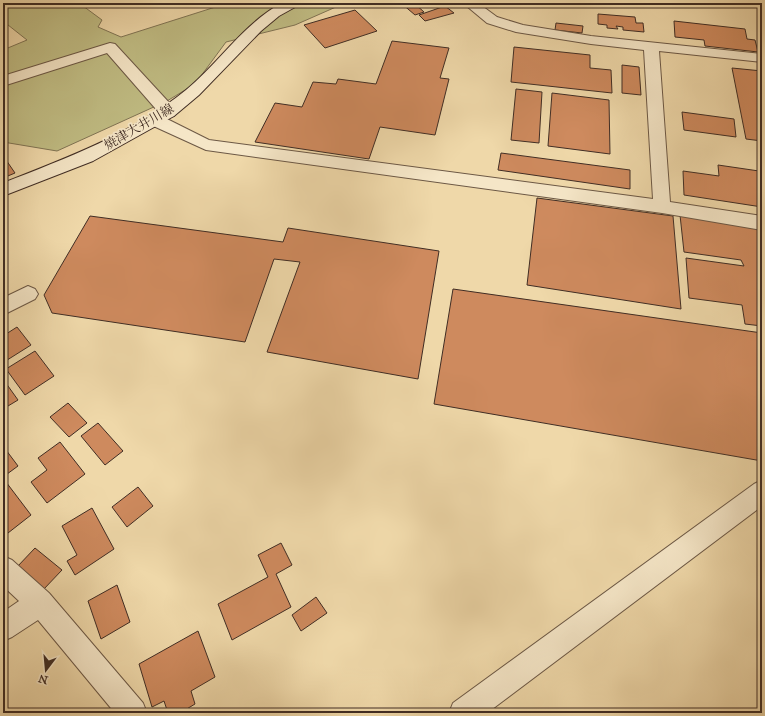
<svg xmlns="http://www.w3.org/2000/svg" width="765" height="716" font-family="'IM FELL Great Primer','Noto Serif JP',serif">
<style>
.green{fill:#c0bc83;stroke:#807454}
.building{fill:#ce8a5e;stroke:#402d24}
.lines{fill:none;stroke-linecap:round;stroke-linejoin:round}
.street-casing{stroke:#6c5845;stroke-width:2}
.secondary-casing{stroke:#402d24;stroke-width:2}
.street{fill:#f5e6c7;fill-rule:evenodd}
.secondary{fill:#f5e6c7;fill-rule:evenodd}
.labels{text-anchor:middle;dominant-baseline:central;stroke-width:3.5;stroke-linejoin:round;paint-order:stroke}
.far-street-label{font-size:13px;fill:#402d24;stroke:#f5e6c7}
</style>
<rect width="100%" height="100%" fill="#efd8a9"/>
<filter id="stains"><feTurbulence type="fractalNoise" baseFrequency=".005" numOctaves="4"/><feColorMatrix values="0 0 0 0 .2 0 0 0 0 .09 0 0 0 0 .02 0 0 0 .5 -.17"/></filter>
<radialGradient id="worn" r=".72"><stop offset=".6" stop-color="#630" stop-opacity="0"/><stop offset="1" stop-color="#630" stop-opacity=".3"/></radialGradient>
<path class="green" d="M3,3H79L102,20L98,27L121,37L228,3H345L295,25L226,42L195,84L167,101L57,151L3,142V50L27,40L3,21Z"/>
<path class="building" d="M401,3H414L424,12L415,15Z
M431,3H443L445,5L437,8Z
M445,6L454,13L425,21L419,15Z
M355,10L377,31L325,48L304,25Z
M598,14L635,17L636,23H643L644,32L623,30V27L616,26L618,29L607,28V25L598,24Z
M674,21L745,29L747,39L755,40L758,52L705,46L704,40L675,37Z
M556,23L583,26L582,33L555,30Z
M392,41L449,48L440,78L449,79L435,135L380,127L369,159L255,142L275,103L302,107L313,82L336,84L338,79L376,84Z
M514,47L590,55V68L611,70L612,93L511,82Z
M622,65L639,67L641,95L622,93Z
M732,68L762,71V141L746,139Z
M516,89L542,92L539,143L511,140Z
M552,93L609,100L610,154L548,146Z
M682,112L734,119L736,137L684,130Z
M501,153L630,170V189L498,170Z
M3,157H4L15,173L3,178Z
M718,165L759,171L762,189V207L684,195L683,171L719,176Z
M537,198L673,216L681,309L527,285Z
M680,215L762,226V326L745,324L742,305L689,298L686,258L744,266L741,260L684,252Z
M90,216L283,242L288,228L439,251L418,379L267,352L300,262L274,259L245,342L52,313L44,295Z
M453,289L762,333V461L434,404Z
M17,327L31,345L4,362L3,336Z
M35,351L54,376L25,395L6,369Z
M3,379L18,400L3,409Z
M68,403L87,423L69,437L50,417Z
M98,423L123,451L105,465L81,436Z
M60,442L85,474L47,503L31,482L47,470L38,458Z
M3,446L18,466L3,477Z
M6,482L31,515L8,533L3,526V485Z
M138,487L153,506L127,527L112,507Z
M92,508L114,549L75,575L67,561L77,555L62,526Z
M281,543L292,565L276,574L291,607L232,640L218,604L268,577L258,555Z
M35,548L62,570L43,590L17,567Z
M117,585L130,622L101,639L88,601Z
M316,597L327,613L301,631L292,615Z
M198,631L215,677L191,691L195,704L180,713H168L164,701L152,707L139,664Z"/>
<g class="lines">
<g class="street-casing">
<path id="street" d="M463,3H478L497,17L523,25L591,36L762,54V62L659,51L670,202L762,216V230L662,213L206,150L149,124L147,120L149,116L155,115L161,116L209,140L653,199L644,50L591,44L516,32L487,23Z
M110,43L115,44L174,108L176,112L174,116L168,117L162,116L107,53L3,86V76Z
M28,286L35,289L38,294L35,299L3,315V298Z
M762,480V506L487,713H449L453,703L754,484Z
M3,556L12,560L49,593L143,703L147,713H115L38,620L12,637L3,641V612L19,601L3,586Z"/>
</g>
<g class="secondary-casing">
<path id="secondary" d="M282,3H299L297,6L279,16L261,31L199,95L174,116L93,161L3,196V183C67,158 132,134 186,90C219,63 243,24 282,3Z"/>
</g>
<use href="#street" class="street"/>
<use href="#secondary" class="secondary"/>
</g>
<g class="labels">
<g class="far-street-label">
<text transform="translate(139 127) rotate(-30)">焼津大井川線</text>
</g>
</g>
<rect width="765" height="716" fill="none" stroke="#efd8a9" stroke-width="16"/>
<rect x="4" y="4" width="757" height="708" fill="none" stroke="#402d24" stroke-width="2"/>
<rect x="8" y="8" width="749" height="700" fill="none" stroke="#402d24"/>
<g transform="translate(46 670) rotate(196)" stroke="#f5e6c7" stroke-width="3" paint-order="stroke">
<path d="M0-3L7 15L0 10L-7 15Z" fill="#402d24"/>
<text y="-6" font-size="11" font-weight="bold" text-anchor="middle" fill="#402d24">N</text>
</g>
<rect width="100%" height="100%" filter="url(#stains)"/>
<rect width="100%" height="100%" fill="url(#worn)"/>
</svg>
